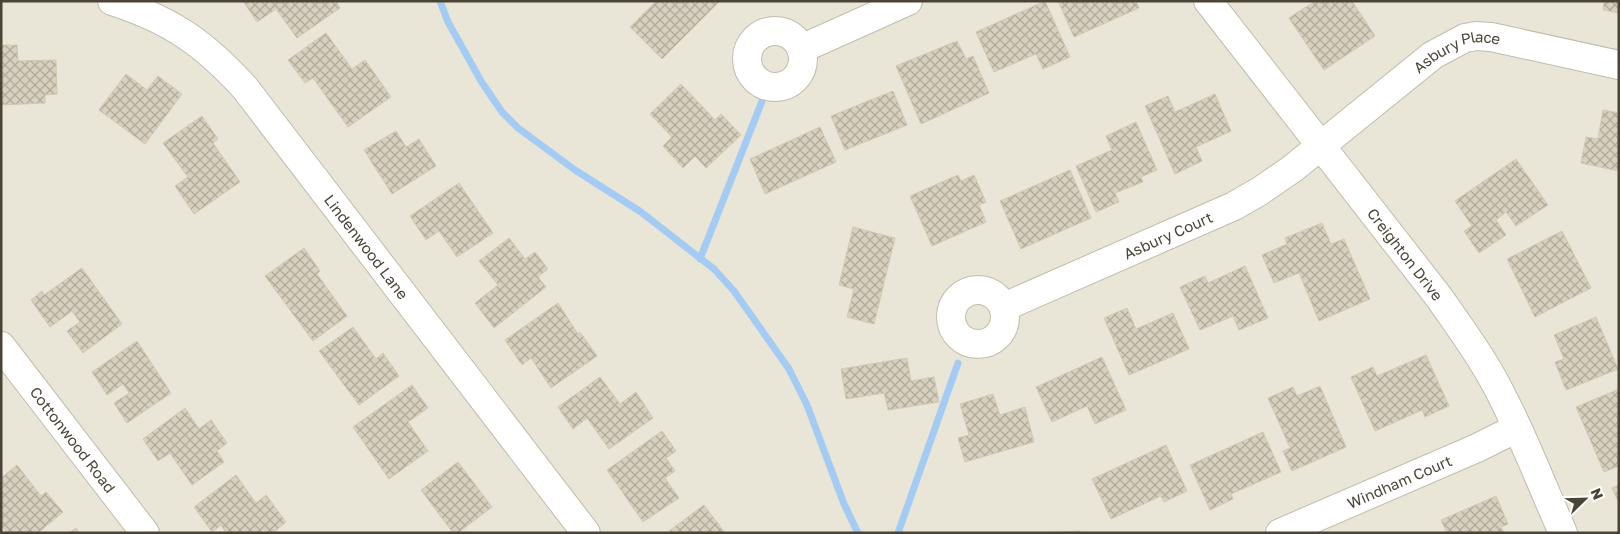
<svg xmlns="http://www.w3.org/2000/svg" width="1620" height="534" font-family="'Golos Text',sans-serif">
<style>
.residential{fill:#e9e5d7}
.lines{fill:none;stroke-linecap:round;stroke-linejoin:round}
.stream{stroke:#a4cbf3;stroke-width:7}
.building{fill:url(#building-cross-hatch);stroke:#d3c9b1}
.minor-casing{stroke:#c1bcab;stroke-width:30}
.minor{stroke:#fff;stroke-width:28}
.labels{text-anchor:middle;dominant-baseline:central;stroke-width:5;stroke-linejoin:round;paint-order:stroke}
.street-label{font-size:15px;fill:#4a4437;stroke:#fff}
</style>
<defs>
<pattern id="building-cross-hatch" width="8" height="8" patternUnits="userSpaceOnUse" patternTransform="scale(1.25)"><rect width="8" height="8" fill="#d7d0be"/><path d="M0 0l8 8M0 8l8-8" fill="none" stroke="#b0aa9b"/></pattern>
</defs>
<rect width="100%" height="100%" fill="#f5f3ea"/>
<path class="residential" d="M1,1H1619V533H1Z"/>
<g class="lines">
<path class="stream" d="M440,1L448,22L481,81L502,112L518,128L575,170L641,212L714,269L734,291L789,369L807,405L844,504L858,533
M700,259L768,86
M898,533L958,363"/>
</g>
<path class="building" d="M243,1H336L340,8L297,38L276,9L257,22Z
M656,1H720L662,59L630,27Z
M1045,1L1070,57L1043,69L1036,54L994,72L976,32Z
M1058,1H1136L1139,8L1074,37Z
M1315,1H1352L1375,36L1324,70L1289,18Z
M1600,1H1619V13L1603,10L1604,2Z
M326,33L352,69L365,60L391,97L348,127L313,78L305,83L288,60Z
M957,41L966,59L973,56L989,93L921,124L896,66Z
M1,45H17L18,61L56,60L57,94L45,95V103L1,105Z
M126,74L147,90L158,76L182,94L145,144L99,110Z
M681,84L715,120L721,114L741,135L706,168L695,156L683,168L663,146L672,137L650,114Z
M893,91L907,125L845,150L831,116Z
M1215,94L1231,131L1196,147L1202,161L1175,174L1145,106L1168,96L1175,112Z
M1603,110L1619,113V171L1581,163L1586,137L1598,139Z
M202,116L218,139L213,143L240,182L194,214L175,186L188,177L163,143Z
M1136,122L1157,170L1141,177L1143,182L1115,193L1119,202L1096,212L1076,166L1112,150L1106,136Z
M820,127L836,162L765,194L750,159Z
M396,131L406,147L419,139L436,166L392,194L364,150Z
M1516,159L1548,205L1516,226L1506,212L1496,220L1506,235L1479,253L1464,231L1472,226L1455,201Z
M1070,170L1091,218L1021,249L1000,201Z
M958,175L961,181L974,175L986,202L979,205L986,222L932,246L910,196Z
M459,183L493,233L457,257L439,231L426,240L410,216Z
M1322,223L1331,244L1344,239L1370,299L1319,321L1299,273L1274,283L1262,255L1287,244L1285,238Z
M853,227L895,238L874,324L847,317L854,289L839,285Z
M1562,231L1591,288L1535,317L1507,259Z
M509,238L525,259L535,252L548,269L538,277L546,287L494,328L475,303L498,285L479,261Z
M304,248L320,271L317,274L347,316L313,341L265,276Z
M1245,266L1268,318L1239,330L1233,316L1200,330L1180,287L1205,276L1208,283Z
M82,268L122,324L83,353L67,331L80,322L72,311L50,327L31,300L42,291L44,295Z
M558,303L578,334L580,332L597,356L551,388L531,358L522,365L505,340Z
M1127,308L1136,329L1173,313L1189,349L1129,375L1104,318Z
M1596,317L1618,369L1566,390L1555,362L1564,359L1554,335Z
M353,327L376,359L383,353L399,376L359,405L319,351Z
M137,341L171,393L127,423L114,403L129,393L123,384L107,395L92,372Z
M1426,355L1449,406L1425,417L1422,410L1375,431L1351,377L1373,367L1377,376Z
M1102,357L1126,410L1095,424L1087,406L1052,422L1036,387Z
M907,358L911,381L934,377L939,402L888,410L884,393L846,399L841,369Z
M600,377L620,404L636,392L653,418L609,449L587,418L573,429L558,407Z
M412,385L428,408L408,422L428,451L389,479L353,427Z
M1320,386L1346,447L1292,471L1283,451L1290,448L1268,398L1293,387L1297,396Z
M1619,389V466L1604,472L1576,407Z
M993,394L1000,415L1025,407L1034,442L965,462L958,438L969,435L960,404Z
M185,408L199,429L211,420L227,443L217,451L224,462L192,485L170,453L158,461L143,439Z
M662,431L676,451L666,458L675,471L665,478L679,498L643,522L607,470Z
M1263,432L1281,472L1231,494L1233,499L1210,510L1190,465Z
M1166,445L1187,491L1164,502L1161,496L1111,519L1092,479Z
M458,462L492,507L458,533H453L421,490Z
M17,465L41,496L46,492L63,512L38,533H7L1,525V478Z
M236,475L256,503L266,495L286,522L273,533H267L264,529L259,533H226L221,525L212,532L194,507Z
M1619,485V503L1612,488Z
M1496,496L1508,524L1501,527L1504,533H1447L1441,520Z
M704,505L725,533H670L669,531Z
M76,528L79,533H69Z
M1080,531V533H1046Z"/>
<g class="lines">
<g class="minor-casing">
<g id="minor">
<path id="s1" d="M112,1C171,20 204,43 245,88L586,533"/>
<path id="s2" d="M1208,1L1438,296C1457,323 1477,350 1493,379C1520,428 1540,481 1563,533"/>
<circle cx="775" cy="59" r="28"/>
<path d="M801,49L908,1"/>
<circle cx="978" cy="317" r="27"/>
<path id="s3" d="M1004,307L1234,206L1260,191L1292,169L1433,55L1465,38L1476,36L1491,37L1619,65"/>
<path id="s4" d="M1,346L145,533"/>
<path id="s5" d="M1280,533L1477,448L1517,428"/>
</g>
</g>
<use href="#minor" class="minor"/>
</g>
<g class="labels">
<g class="street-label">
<text stroke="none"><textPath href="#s3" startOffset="526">Asbury Place</textPath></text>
<text stroke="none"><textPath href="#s3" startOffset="179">Asbury Court</textPath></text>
<text stroke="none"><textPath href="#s1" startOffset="361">Lindenwood Lane</textPath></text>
<text stroke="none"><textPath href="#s2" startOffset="321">Creighton Drive</textPath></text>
<text stroke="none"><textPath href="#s4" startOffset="118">Cottonwood Road</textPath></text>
<text stroke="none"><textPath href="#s5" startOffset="130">Windham Court</textPath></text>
</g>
</g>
<rect width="1620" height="534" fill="none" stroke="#4a4437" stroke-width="5"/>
<g transform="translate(1585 499) rotate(67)" stroke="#ffffff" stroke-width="4" paint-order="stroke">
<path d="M0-4L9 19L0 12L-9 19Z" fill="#4a4437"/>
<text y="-8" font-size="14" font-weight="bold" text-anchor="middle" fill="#4a4437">N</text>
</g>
</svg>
